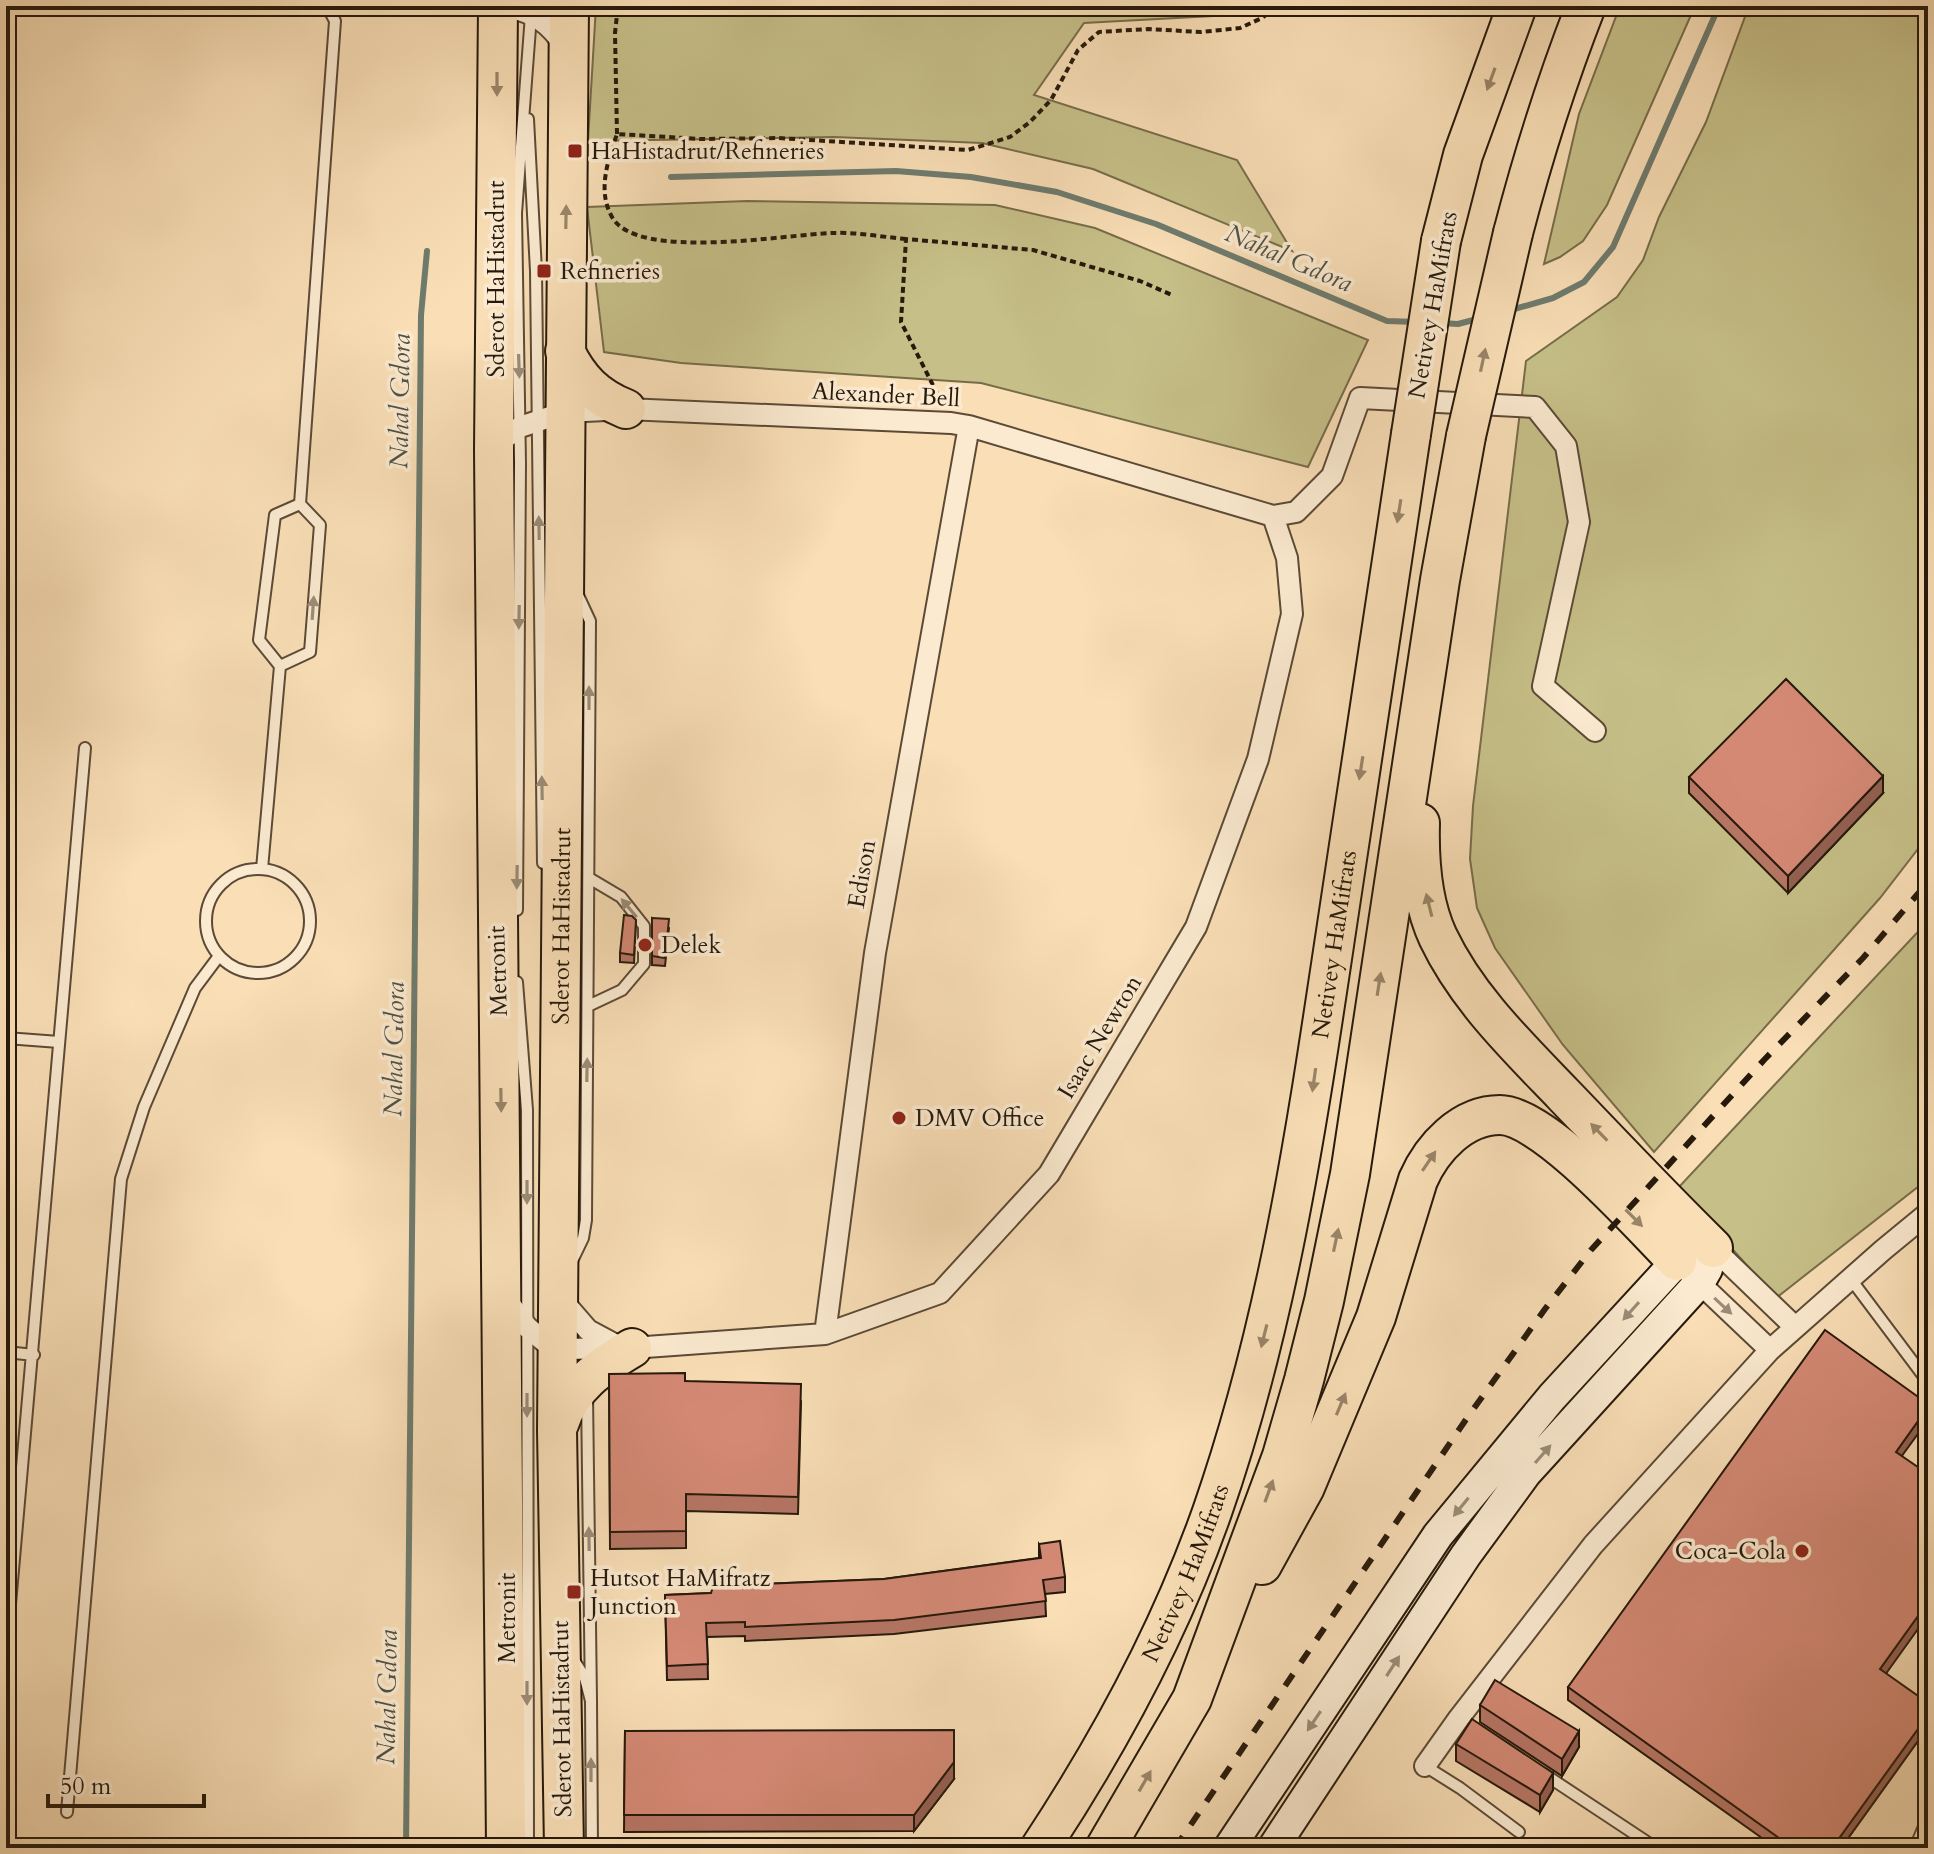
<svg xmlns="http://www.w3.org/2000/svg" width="1934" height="1854" font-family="Cardo,serif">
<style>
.green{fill:#c6bf88;stroke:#766c4a;stroke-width:2}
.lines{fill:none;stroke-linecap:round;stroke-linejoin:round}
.stream{stroke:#6e7b6e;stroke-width:6}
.lane-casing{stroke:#5b4a36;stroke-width:14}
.street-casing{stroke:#5b4a36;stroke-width:24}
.secondary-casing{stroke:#26190b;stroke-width:34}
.highway-casing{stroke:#26190b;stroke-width:42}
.path{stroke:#26190b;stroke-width:4;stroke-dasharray:6 4;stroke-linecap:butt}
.lane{stroke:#fbead0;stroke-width:10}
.street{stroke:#fbead0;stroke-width:20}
.secondary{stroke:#fbead0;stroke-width:30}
.highway{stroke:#f9deb6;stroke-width:38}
.rail{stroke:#26190b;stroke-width:6;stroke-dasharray:14 14;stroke-linecap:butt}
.highway-bridge-casing{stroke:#26190b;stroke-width:42;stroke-linecap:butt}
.highway-bridge{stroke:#f9deb6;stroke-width:38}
.wall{fill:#b67665;stroke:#26190b;stroke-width:2}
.shaded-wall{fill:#946052;stroke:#26190b;stroke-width:2}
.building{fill:#d48975;stroke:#26190b;stroke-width:2}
.oneway{fill:#9a8569}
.oneway2{fill:#9b8c77}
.poi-dot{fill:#8f2418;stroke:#fbead0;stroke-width:3}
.labels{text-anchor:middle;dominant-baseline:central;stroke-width:7;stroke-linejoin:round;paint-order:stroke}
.poi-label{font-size:24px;fill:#26190b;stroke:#fbead0;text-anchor:start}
.street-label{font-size:24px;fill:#26190b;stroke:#fbead0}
.water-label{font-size:26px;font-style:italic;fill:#505245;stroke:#fbead0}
</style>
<rect width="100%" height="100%" fill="#f9deb6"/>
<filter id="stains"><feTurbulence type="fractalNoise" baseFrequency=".0025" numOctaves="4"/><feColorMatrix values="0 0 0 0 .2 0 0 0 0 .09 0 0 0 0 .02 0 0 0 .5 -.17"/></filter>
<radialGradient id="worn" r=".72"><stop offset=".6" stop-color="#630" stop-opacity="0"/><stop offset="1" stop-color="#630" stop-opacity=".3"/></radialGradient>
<path class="green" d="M596,6H1248L1232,15L1084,23L1034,95L1237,160L1292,251L1093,169L982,143L834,137L588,141Z
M1620,6H1695L1607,205L1583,241L1560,257L1544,264L1579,114Z
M1749,6H1928V836L1880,898L1654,1152L1563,1045L1495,948L1477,908L1470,859L1473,806L1526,361L1617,297L1643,260L1659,217L1706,122Z
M747,201L995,205L1095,228L1368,340L1308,467L981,383L681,363L604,352L587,207Z
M1928,921V1179L1776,1298L1678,1188Z"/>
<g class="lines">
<path class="stream" d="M671,177L896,171L971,177L1057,192L1156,224L1387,321L1417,322
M1511,310L1553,298L1584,282L1613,247L1719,6
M1441,323L1458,324L1481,318
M406,1848L421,315L427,251"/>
<g class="lane-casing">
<path id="lane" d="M528,119L536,271L543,863
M280,666L310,652L320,525L300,504L335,21L327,6
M262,869L280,666L259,640L275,515L300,504
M206 921a52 52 0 1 1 104 0a52 52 0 1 1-104 0Z
M517,910L520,463L516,213L531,15
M517,982L527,1110L528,1848
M588,1006L622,990L644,964V926L621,897L589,878
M6,1038L59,1042
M571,1263L583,1238L586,1220L590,621L577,593
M1850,1278L1928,1382
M6,1352L34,1355
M587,1395L591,1701
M6,1650L85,748
M575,1662L585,1678L591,1701L592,1848
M1425,1766L1460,1788L1519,1832
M1544,1774L1656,1848
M67,1812L121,1179L144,1107L195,988L219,956
M1915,1848L1928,1817"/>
</g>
<g class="street-casing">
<path id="street" d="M503,6C532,11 551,23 566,49
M494,449L505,438L520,427L565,412L626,409L951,423L969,426L1273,516L1296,512L1332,476L1360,398L1535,407L1566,446L1579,522L1543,686L1595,731
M1713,1248L1795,1327
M1691,1275L1770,1350
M506,1299L527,1327L545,1342L559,1349L632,1348L825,1334L940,1293L1049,1174L1196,927L1258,759L1292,614L1287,558L1273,516
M562,1300L588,1330L616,1345
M825,1334L875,953L969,426
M1425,1766L1459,1718L1593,1545L1770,1350L1883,1250L1928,1213"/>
</g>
<g class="secondary-casing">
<path id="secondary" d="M1229,1848L1438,1535L1552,1397L1677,1261L1713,1248L1707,1269L1699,1283L1526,1473L1466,1555L1273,1848"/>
</g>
<g class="highway-casing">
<g id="highway">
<path d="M498,6L494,450L506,1848"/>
<path d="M1513,233C1533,156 1557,80 1586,6"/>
<path d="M1441,241L1463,155L1517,6"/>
<path d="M565,351C579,380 596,397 626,409"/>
<path d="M1420,823C1419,860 1422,903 1438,937C1467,998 1517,1046 1563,1094C1613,1146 1662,1198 1713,1248"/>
<path d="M559,1424C571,1386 600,1367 632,1348"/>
<path d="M1262,1565L1305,1487L1376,1317L1418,1180C1432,1148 1462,1115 1500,1115C1545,1115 1643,1227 1677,1261"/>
<path id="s1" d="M564,1848L557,1430L569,6"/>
<path id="s2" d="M1040,1848C1108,1745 1171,1628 1212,1512C1279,1320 1307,1125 1337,925C1362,761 1386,598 1411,434"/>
<path d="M1105,1848L1192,1699L1282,1456L1304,1380L1324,1301L1350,1174L1440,580L1466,436"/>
</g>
</g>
<path class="path" d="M617,134L615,33L618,6
M906,239C882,237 857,232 833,233C787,234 637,262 612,217C597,191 608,160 617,134L701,139L779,138L968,150L1010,137L1030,122L1051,100L1078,50L1099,32L1148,29L1201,32L1240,28L1262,18L1277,6
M942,403L901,322L906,239L1033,250L1140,281L1172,295"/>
<use href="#lane" class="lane"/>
<use href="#street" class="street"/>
<use href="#secondary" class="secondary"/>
<use href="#highway" class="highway"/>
<path class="rail" d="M1175,1848L1467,1418L1545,1309L1591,1250L1764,1060L1863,958L1928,882"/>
<g class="highway-bridge-casing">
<path id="highway-bridge" d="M1411,434L1441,241
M1466,436L1513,233"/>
</g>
<use href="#highway-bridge" class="highway-bridge"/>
</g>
<path class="wall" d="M1689,777L1883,793L1788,893L1689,793Z
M652,918L669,928L665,966L652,965Z
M636,920L634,963L620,962V953Z
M609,1374L685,1381L801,1401L798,1514L686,1511V1548L610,1549Z
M1902,1456L1886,1674L1928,1703V1727L1841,1848H1776L1568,1700V1687Z
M1039,1544L1065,1577V1592L1045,1594L1046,1616L894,1634L745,1641V1636L707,1637L708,1679L667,1680L665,1595L711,1593L734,1585L884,1579L1039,1558Z
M1480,1705L1579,1747L1562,1776L1480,1722Z
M625,1731L954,1779L914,1831L624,1832Z
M1456,1744L1553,1790L1540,1812L1456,1761Z"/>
<path class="shaded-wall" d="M1883,776V793L1788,893V876Z
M1928,1407V1420L1896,1464V1452Z
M1928,1602V1615L1880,1682V1669Z
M1928,1715V1727L1841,1848H1832Z
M1579,1731V1747L1562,1776V1759Z
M954,1762V1779L914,1831V1815Z
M1553,1773V1790L1540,1812V1795Z"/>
<path class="building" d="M1786,679L1883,776L1788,876L1689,777Z
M624,915L632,916L636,920L634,955L620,953Z
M652,918L669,919L665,958L652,956Z
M1825,1330L1928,1404V1407L1896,1452L1928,1474V1602L1880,1669L1928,1703V1715L1832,1848H1793L1568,1687Z
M685,1373V1381L801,1384L798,1497L686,1494V1531L610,1532L609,1374Z
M1060,1541L1065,1577L1043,1580L1046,1601L894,1620L745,1627V1622L706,1623L708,1664L667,1666L665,1595L711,1593L715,1580L734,1579V1585L884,1579L1041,1558L1039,1544Z
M1495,1680L1579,1731L1562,1759L1480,1705Z
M1472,1719L1553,1773L1540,1795L1456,1744Z
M954,1730V1762L914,1815H624L625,1731Z"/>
<defs><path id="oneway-solid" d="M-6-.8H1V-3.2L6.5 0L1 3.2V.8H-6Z" transform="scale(2)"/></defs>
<g class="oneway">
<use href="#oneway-solid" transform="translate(1491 79) rotate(110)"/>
<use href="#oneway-solid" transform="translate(497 84) rotate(90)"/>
<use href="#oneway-solid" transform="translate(566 217) rotate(-89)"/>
<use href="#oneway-solid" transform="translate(1483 360) rotate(-78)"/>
<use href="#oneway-solid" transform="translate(1399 511) rotate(99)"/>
<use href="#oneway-solid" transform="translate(1361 768) rotate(99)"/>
<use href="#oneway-solid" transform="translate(1429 905) rotate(-104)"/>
<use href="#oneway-solid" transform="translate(1379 984) rotate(-81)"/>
<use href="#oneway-solid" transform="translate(1314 1080) rotate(98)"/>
<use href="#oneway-solid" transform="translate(501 1100) rotate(89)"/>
<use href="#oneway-solid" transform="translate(1599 1132) rotate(-134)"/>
<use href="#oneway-solid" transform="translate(1429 1161) rotate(-56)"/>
<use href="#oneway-solid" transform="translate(1634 1218) rotate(45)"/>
<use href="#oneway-solid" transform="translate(1336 1240) rotate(-78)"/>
<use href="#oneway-solid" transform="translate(1264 1336) rotate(104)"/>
<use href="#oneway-solid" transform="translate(1341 1404) rotate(-67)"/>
<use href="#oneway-solid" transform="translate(1269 1491) rotate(-70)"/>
<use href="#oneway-solid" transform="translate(1145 1781) rotate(-60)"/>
</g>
<g class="oneway2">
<use href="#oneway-solid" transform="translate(519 366) rotate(88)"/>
<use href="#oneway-solid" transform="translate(539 528) rotate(-91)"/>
<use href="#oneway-solid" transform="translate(313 608) rotate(-86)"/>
<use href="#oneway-solid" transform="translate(519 617) rotate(91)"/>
<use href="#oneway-solid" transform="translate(589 698) rotate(-90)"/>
<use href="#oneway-solid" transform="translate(542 788) rotate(-91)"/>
<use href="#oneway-solid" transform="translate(517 877) rotate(91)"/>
<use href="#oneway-solid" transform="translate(629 908) rotate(-130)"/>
<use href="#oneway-solid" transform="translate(587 1070) rotate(-89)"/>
<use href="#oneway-solid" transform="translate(527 1192) rotate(90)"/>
<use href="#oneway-solid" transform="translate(1723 1306) rotate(43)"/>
<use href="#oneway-solid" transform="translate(1631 1311) rotate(132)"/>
<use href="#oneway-solid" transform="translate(527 1405) rotate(90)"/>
<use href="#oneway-solid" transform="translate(1543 1454) rotate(-49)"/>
<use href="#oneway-solid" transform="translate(1461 1507) rotate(129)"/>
<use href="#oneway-solid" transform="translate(589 1539) rotate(-91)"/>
<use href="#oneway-solid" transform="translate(1393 1666) rotate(-57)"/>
<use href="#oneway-solid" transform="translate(527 1693) rotate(90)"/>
<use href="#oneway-solid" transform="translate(1314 1721) rotate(124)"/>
<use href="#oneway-solid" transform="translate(591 1770) rotate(-90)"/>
</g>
<g class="poi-dot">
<rect x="567" y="143" width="16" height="16" rx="4"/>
<rect x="536" y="263" width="16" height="16" rx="4"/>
<circle cx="645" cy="945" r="8"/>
<circle cx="899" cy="1118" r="8"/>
<circle cx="1802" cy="1551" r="8"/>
<rect x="566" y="1584" width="16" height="16" rx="4"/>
</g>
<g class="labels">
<g class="poi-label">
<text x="591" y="151">HaHistadrut/Refineries</text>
<text x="560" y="271">Refineries</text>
<text x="661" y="945">Delek</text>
<text x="915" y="1118">DMV Office</text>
<text x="1786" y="1551" text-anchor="end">Coca-Cola</text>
<text x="590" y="1578">Hutsot HaMifratz<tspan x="590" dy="28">Junction</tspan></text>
</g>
<g class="street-label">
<text transform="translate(496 279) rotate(-90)">Sderot HaHistadrut</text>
<text transform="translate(1433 305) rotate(-80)">Netivey HaMifrats</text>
<text transform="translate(886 395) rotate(3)">Alexander Bell</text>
<text transform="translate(862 874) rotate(-80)">Edison</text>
<text stroke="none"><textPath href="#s1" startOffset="922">Sderot HaHistadrut</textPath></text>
<text stroke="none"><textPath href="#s2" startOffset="960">Netivey HaMifrats</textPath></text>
<text transform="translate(498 971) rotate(-92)">Metronit</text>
<text transform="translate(1100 1037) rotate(-59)">Isaac Newton</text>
<text stroke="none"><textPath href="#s2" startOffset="312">Netivey HaMifrats</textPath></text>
<text transform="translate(507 1618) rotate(-90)">Metronit</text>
<text transform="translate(562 1719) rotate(-91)">Sderot HaHistadrut</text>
</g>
<g class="water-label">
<text transform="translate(1289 258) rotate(23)">Nahal Gdora</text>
<text transform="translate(400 401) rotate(-89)">Nahal Gdora</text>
<text transform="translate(394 1049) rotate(-89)">Nahal Gdora</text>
<text transform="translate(387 1697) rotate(-89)">Nahal Gdora</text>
</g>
</g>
<rect width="1934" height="1854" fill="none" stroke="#f9deb6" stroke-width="32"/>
<rect x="8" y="8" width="1918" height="1838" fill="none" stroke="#26190b" stroke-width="4"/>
<rect x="16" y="16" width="1902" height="1822" fill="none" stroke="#26190b" stroke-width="2"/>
<path d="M48 1794v12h156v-12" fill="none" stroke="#26190b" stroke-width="4"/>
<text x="60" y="1794" font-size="24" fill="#26190b" stroke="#fbead0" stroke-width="6" paint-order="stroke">50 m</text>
<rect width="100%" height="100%" filter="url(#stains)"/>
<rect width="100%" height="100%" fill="url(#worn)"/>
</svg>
